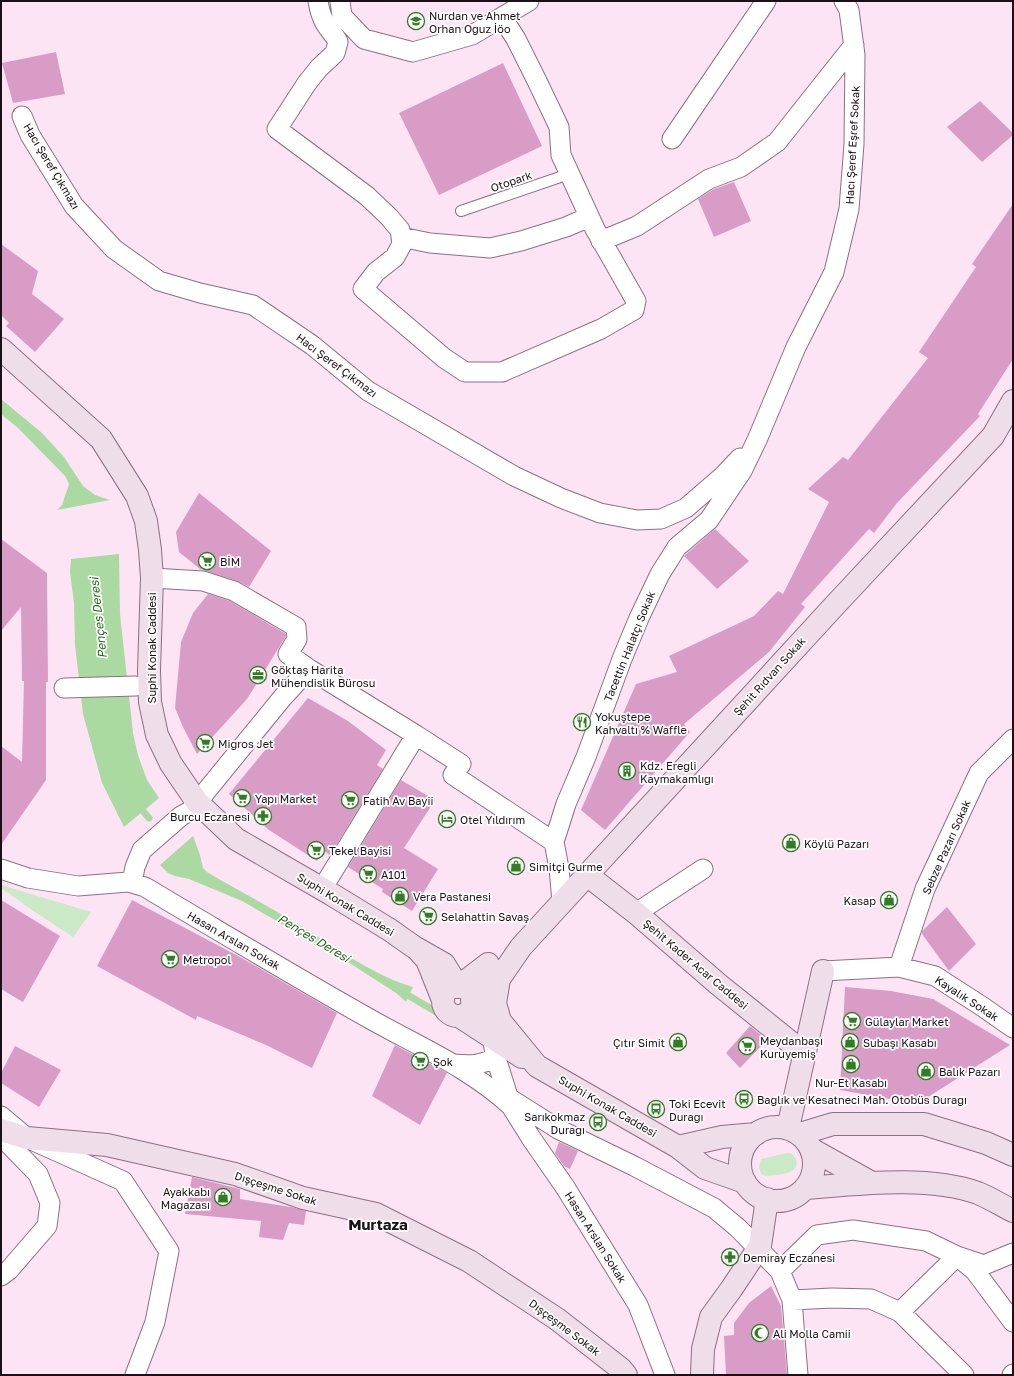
<svg xmlns="http://www.w3.org/2000/svg" width="1014" height="1376" font-family="'Golos Text',sans-serif">
<style>
.green{fill:#c9eac4}
.water{fill:#aadaa2}
.lines{fill:none;stroke-linecap:round;stroke-linejoin:round}
.stream{stroke:#aadaa2;stroke-width:7}
.building{fill:#d99cc6}
.lane-casing{stroke:#8c7083;stroke-width:12}
.street-casing{stroke:#8c7083;stroke-width:21}
.secondary-casing{stroke:#8c7083;stroke-width:24}
.lane{stroke:#fff;stroke-width:10}
.street{stroke:#fff;stroke-width:19}
.secondary{stroke:#efdde9;stroke-width:22}
.labels{text-anchor:middle;dominant-baseline:central;stroke-width:3.5;stroke-linejoin:round;paint-order:stroke}
.poi-label{font-size:11px;fill:#1a1017;stroke:#fff;text-anchor:start}
.street-label{font-size:11px;fill:#1a1017;stroke:#fff}
.water-label{font-size:12px;font-style:italic;fill:#2a6720;stroke:#fff}
.district-label{font-size:15px;font-weight:bold;fill:#1a1017;stroke:#fff}
</style>
<rect width="100%" height="100%" fill="#fde4f5"/>
<path class="green" d="M1,885L91,912L73,937L32,910L1,888Z
M787,1153C791,1153 793,1154 795,1158C804,1175 775,1175 765,1176L761,1174L759,1167L761,1159Z"/>
<path class="water" d="M1,399L42,433L64,457L83,486L95,495L110,500L57,510L62,505L69,484L65,476L18,428L1,414Z
M119,554L120,614L133,733L138,755L147,780L159,798L124,827L102,783L83,714L75,645L74,603L70,572L71,559Z
M193,836L200,855L203,868L207,872C239,891 272,908 303,927C338,949 373,975 413,987L406,1002L396,993L351,964L242,901L189,879L175,876L168,873L160,865Z"/>
<g class="lines">
<path class="stream" d="M137,804L149,818
M401,991L455,1023"/>
</g>
<path class="building" d="M56,52L65,94L13,103L2,63Z
M503,63L542,146L439,195L399,113Z
M980,101L1013,133V135L982,162L947,127Z
M734,182L751,221L714,237L698,199L714,189Z
M1013,204V359L978,414L980,416L897,503L874,533L869,529L801,604L805,607L769,652L684,724L690,732L605,830L581,810L636,684L677,672L669,656L754,616L778,591L783,594L829,502L808,489L843,457L848,460L928,358L919,352L976,267L972,264Z
M1,244L38,271L32,294L64,319L35,352L6,326L9,323L1,315Z
M199,493L271,551L249,587L237,581L200,569L179,552L176,532Z
M715,529L749,561L717,589L684,556Z
M1,539L47,573L48,682H46V780L1,845V746L22,762L24,681H22L21,607L1,631Z
M208,594L230,601L286,634V636L247,699L197,754L183,727L175,708L181,642L193,613Z
M308,698L348,721L386,750L377,765L383,769L330,855L324,851L317,861L269,830L229,794Z
M401,780L435,800L404,848L438,869L412,911L382,892L383,889L348,867Z
M1,900L60,936L23,1002L1,989Z
M132,900L240,957L337,1013L312,1068L266,1045L197,1016L196,1020L97,966Z
M947,907L976,944L949,971L922,934V931Z
M845,987L891,991L933,999L1010,1045L917,1104L840,1090Z
M750,1026L767,1040L740,1068L726,1053Z
M395,1045L447,1073L420,1125L372,1096Z
M15,1046L61,1070L39,1107L1,1083V1073Z
M559,1142L578,1151L570,1169L564,1166L555,1153Z
M192,1177L240,1189V1199L291,1207L306,1211L304,1225L289,1223L283,1240L259,1237L261,1221L185,1214Z
M771,1286L781,1306L787,1375H726L724,1336L734,1335V1323L749,1303Z"/>
<g class="lines">
<g class="lane-casing">
<path id="lane" d="M461,211L569,174"/>
</g>
<g class="street-casing">
<path id="street" d="M318,1C319,8 321,16 325,23C329,30 334,34 338,42L335,53L319,68L307,83L277,129L367,196L389,217L400,230L402,244L395,257L376,272L363,289L444,358L465,372H502L601,329L634,310L636,301L595,229L561,155L559,127L537,81L516,39L502,17
M340,1L342,16L364,39L413,52L472,35L529,1
M22,116L30,135L74,206L114,249L159,281L200,293L253,305L312,345L368,391L514,476L561,498L600,513L637,520L661,519L686,508L723,476L740,458
M672,139L766,1
M401,237L430,243L490,248L521,241L566,227L589,217
M601,241L637,226L709,179L741,167L777,142L854,45
M152,578L203,581L234,591L296,627L297,639L288,654L309,669
M64,688L136,686
M416,735L461,764L453,775L554,842
M1,869L28,878L78,886L128,882L145,887L170,902C236,941 302,981 370,1019C418,1046 470,1068 511,1106
M132,883L135,867L142,850L181,816L190,811L283,697L309,669L416,735L322,889
M562,902L559,868L554,842L566,804L586,757L622,659L639,618L660,574L677,547L709,520L742,471L757,440L796,347L834,272L849,209L854,144L855,55L849,10L844,1
M636,913L703,869
M899,967L925,889L979,773L1013,739
M823,971L899,967L935,976L983,1007L1013,1028
M492,1038L496,1058L511,1106L531,1138L565,1187L638,1305L665,1375
M453,1064C472,1066 479,1065 496,1058
M509,1098L558,1129L634,1166L714,1208L738,1228L780,1271L792,1300L798,1375
M1,1116L27,1138L123,1181L169,1251L155,1322L135,1375
M1,1136L38,1174L50,1203L47,1226L9,1270L1,1276
M780,1271L817,1235L853,1230L926,1241L957,1256L975,1271L1013,1322
M792,1300L832,1298L871,1299L900,1312L964,1375
M900,1312L957,1256L984,1265L1013,1253
M1012,1375L1013,1374"/>
</g>
<g class="secondary-casing">
<path id="secondary" d="M1,349L101,439L137,496L146,521L150,550L152,578L149,670L150,702L157,735L171,764L197,802L236,839L331,894L390,930L414,947L444,964L458,987L488,964
M587,875L636,913L718,984L805,1054
M418,950L427,960L443,1000
M499,979L472,1001L500,1021L537,1066L678,1147L705,1168L745,1182
M443 1001a15 15 0 1 1 30 0a15 15 0 1 1-30 0Z
M459,1016L522,1057
M500,1021L495,1003L499,979L521,947L836,604L993,436L1013,401
M740 1164a37 37 0 1 1 74 0a37 37 0 1 1-74 0Z
M788,1128L823,971
M1,1130L27,1138L107,1145L235,1174L303,1198L376,1214L469,1261L557,1319L621,1369L626,1375
M800,1134L833,1124H924L986,1143L1013,1155
M678,1147L722,1137L756,1134
M811,1149L872,1183
M805,1188C857,1184 928,1175 978,1193C990,1198 1001,1205 1013,1211
M702,1375L703,1349L711,1317L732,1288L760,1246L767,1199"/>
</g>
<use href="#lane" class="lane"/>
<use href="#street" class="street"/>
<use href="#secondary" class="secondary"/>
</g>
<defs>
<g id="school-ring" transform="scale(0.9)"><circle r="9.5" fill="#fff" stroke="#317d24" stroke-width="1.5"/><path d="M0-5L7-2L0 1L-7-2ZM-4 1L0 2.5L4 1V4Q0 6-4 4Z" fill="#317d24"/></g>
<g id="supermarket-ring" transform="scale(0.9)"><circle r="9.5" fill="#fff" stroke="#317d24" stroke-width="1.5"/><path d="M-6-5.5h2.5l.6 2H6L4.5 2H-2.5L-4.4-4H-6ZM-1.5 3.2a1.3 1.3 0 1 0 .1 0ZM3 3.2a1.3 1.3 0 1 0 .1 0Z" fill="#317d24"/></g>
<g id="office-ring" transform="scale(0.9)"><circle r="9.5" fill="#fff" stroke="#317d24" stroke-width="1.5"/><path d="M-6-3h4V-5.5h4V-3h4V5H-6ZM-1-4.5V-3h2v-1.5ZM-6 0V1H6V0Z" fill="#317d24"/></g>
<g id="restaurant-ring" transform="scale(0.9)"><circle r="9.5" fill="#fff" stroke="#317d24" stroke-width="1.5"/><path d="M-5-6h1v4h1v-4h1v4h1v-4h1v5L-1.5 .5V6h-2V.5L-5-1ZM5-6V6H3V1.5H1.5Q1.5-4 5-6Z" fill="#317d24"/></g>
<g id="building-ring" transform="scale(0.9)"><circle r="9.5" fill="#fff" stroke="#317d24" stroke-width="1.5"/><path d="M-4-6H4V6H1V3H-1V6H-4ZM-2.5-4.3h1.7v1.8h-1.7ZM.8-4.3h1.7v1.8H.8ZM-2.5-1h1.7V.8h-1.7ZM.8-1h1.7V.8H.8Z" fill="#317d24"/></g>
<g id="pharmacy-ring" transform="scale(0.9)"><circle r="9.5" fill="#fff" stroke="#317d24" stroke-width="1.5"/><path d="M-2-6h4v4h4v4h-4v4h-4v-4h-4v-4h4Z" fill="#317d24"/></g>
<g id="hotel-ring" transform="scale(0.9)"><circle r="9.5" fill="#fff" stroke="#317d24" stroke-width="1.5"/><path d="M-6-4.5h1.5V1H6V5H4.5V3h-9V5H-6ZM-4 0a1.8 1.8 0 1 1 3.6 0ZM.5 0V-2.5h3Q6-2.5 6 0Z" fill="#317d24"/></g>
<g id="shop-ring" transform="scale(0.9)"><circle r="9.5" fill="#fff" stroke="#317d24" stroke-width="1.5"/><path d="M-5-2.5h2.3a2.7 3.5 0 0 1 5.4 0H5L5.5 6h-11ZM-1.5-2.5h3a1.5 2.3 0 0 0-3 0Z" fill="#317d24"/></g>
<g id="bus-ring" transform="scale(0.9)"><circle r="9.5" fill="#fff" stroke="#317d24" stroke-width="1.5"/><path d="M-5-6H5V4H4V6H2V4H-2V6H-4V4H-5ZM-3.5-4V0h7V-4ZM-3.5 1.2v1.5H-2V1.2ZM2 1.2v1.5H3.5V1.2Z" fill="#317d24"/></g>
<g id="mosque-ring" transform="scale(0.9)"><circle r="9.5" fill="#fff" stroke="#317d24" stroke-width="1.5"/><path d="M3.5-4.9A6 6 0 1 0 3.5 4.9A5 5 0 1 1 3.5-4.9Z" fill="#317d24"/></g>
</defs>
<g fill-rule="evenodd">
<use href="#school-ring" x="416" y="21"/>
<use href="#supermarket-ring" x="207" y="561"/>
<use href="#office-ring" x="258" y="675"/>
<use href="#restaurant-ring" x="582" y="722"/>
<use href="#supermarket-ring" x="205" y="743"/>
<use href="#building-ring" x="627" y="771"/>
<use href="#supermarket-ring" x="242" y="798"/>
<use href="#supermarket-ring" x="350" y="800"/>
<use href="#pharmacy-ring" x="263" y="816"/>
<use href="#hotel-ring" x="447" y="819"/>
<use href="#shop-ring" x="791" y="843"/>
<use href="#supermarket-ring" x="316" y="850"/>
<use href="#shop-ring" x="516" y="866"/>
<use href="#supermarket-ring" x="368" y="874"/>
<use href="#shop-ring" x="400" y="896"/>
<use href="#shop-ring" x="889" y="900"/>
<use href="#supermarket-ring" x="428" y="916"/>
<use href="#supermarket-ring" x="170" y="959"/>
<use href="#supermarket-ring" x="852" y="1021"/>
<use href="#shop-ring" x="678" y="1042"/>
<use href="#shop-ring" x="850" y="1042"/>
<use href="#supermarket-ring" x="747" y="1046"/>
<use href="#supermarket-ring" x="420" y="1061"/>
<use href="#shop-ring" x="851" y="1064"/>
<use href="#shop-ring" x="926" y="1071"/>
<use href="#bus-ring" x="744" y="1099"/>
<use href="#bus-ring" x="656" y="1109"/>
<use href="#bus-ring" x="598" y="1122"/>
<use href="#shop-ring" x="223" y="1197"/>
<use href="#pharmacy-ring" x="730" y="1257"/>
<use href="#mosque-ring" x="760" y="1333"/>
</g>
<g class="labels">
<g class="poi-label">
<text x="429" y="15">Nurdan ve Ahmet<tspan x="429" dy="13">Orhan Oğuz İöo</tspan></text>
<text x="220" y="561">BİM</text>
<text x="271" y="669">Göktaş Harita<tspan x="271" dy="13">Mühendislik Bürosu</tspan></text>
<text x="595" y="716">Yokuştepe<tspan x="595" dy="13">Kahvaltı % Waffle</tspan></text>
<text x="218" y="743">Migros Jet</text>
<text x="640" y="765">Kdz. Ereğli<tspan x="640" dy="13">Kaymakamlığı</tspan></text>
<text x="255" y="798">Yapı Market</text>
<text x="363" y="800">Fatih Av Bayii</text>
<text x="250" y="816" text-anchor="end">Burcu Eczanesi</text>
<text x="460" y="819">Otel Yıldırım</text>
<text x="804" y="843">Köylü Pazarı</text>
<text x="329" y="850">Tekel Bayisi</text>
<text x="529" y="866">Simitçi Gurme</text>
<text x="381" y="874">A101</text>
<text x="413" y="896">Vera Pastanesi</text>
<text x="876" y="900" text-anchor="end">Kasap</text>
<text x="441" y="916">Selahattin Savaş</text>
<text x="183" y="959">Metropol</text>
<text x="865" y="1021">Gülaylar Market</text>
<text x="760" y="1040">Meydanbaşı<tspan x="760" dy="13">Kuruyemiş</tspan></text>
<text x="665" y="1042" text-anchor="end">Çıtır Simit</text>
<text x="863" y="1042">Subaşı Kasabı</text>
<text x="433" y="1061">Şok</text>
<text x="939" y="1071">Balık Pazarı</text>
<text x="851" y="1082" text-anchor="middle">Nur-Et Kasabı</text>
<text x="757" y="1099">Bağlık ve Kesatneci Mah. Otobüs Durağı</text>
<text x="669" y="1103">Toki Ecevit<tspan x="669" dy="13">Durağı</tspan></text>
<text x="585" y="1116" text-anchor="end">Sarıkokmaz<tspan x="585" dy="13">Durağı</tspan></text>
<text x="210" y="1191" text-anchor="end">Ayakkabı<tspan x="210" dy="13">Mağazası</tspan></text>
<text x="743" y="1257">Demiray Eczanesi</text>
<text x="773" y="1333">Ali Molla Camii</text>
</g>
<g class="street-label">
<text transform="translate(852 145) rotate(-87)">Hacı Şeref Eşref Sokak</text>
<text transform="translate(52 166) rotate(59)">Hacı Şeref Çıkmazı</text>
<text transform="translate(511 181) rotate(-19)">Otopark</text>
<text transform="translate(337 365) rotate(37)">Hacı Şeref Çıkmazı</text>
<text transform="translate(629 646) rotate(-68)">Tacettin Halatçı Sokak</text>
<text transform="translate(151 648) rotate(-90)">Suphi Konak Caddesi</text>
<text transform="translate(769 676) rotate(-48)">Şehit Rıdvan Sokak</text>
<text transform="translate(946 847) rotate(-66)">Sebze Pazarı Sokak</text>
<text transform="translate(346 904) rotate(31)">Suphi Konak Caddesi</text>
<text transform="translate(234 940) rotate(30)">Hasan Arslan Sokak</text>
<text transform="translate(696 964) rotate(40)">Şehit Kader Acar Caddesi</text>
<text transform="translate(967 998) rotate(33)">Kayalık Sokak</text>
<text transform="translate(608 1106) rotate(30)">Suphi Konak Caddesi</text>
<text transform="translate(276 1188) rotate(18)">Dışçeşme Sokak</text>
<text transform="translate(596 1237) rotate(58)">Hasan Arslan Sokak</text>
<text transform="translate(565 1327) rotate(37)">Dışçeşme Sokak</text>
</g>
<g class="water-label">
<text transform="translate(98 618) rotate(-96)">Pençes Deresi</text>
<text transform="translate(314 938) rotate(31)">Pençes Deresi</text>
</g>
<g class="district-label">
<text x="378" y="1224">Murtaza</text>
</g>
</g>
<rect width="1014" height="1376" fill="none" stroke="#1a1017" stroke-width="4"/>
</svg>
